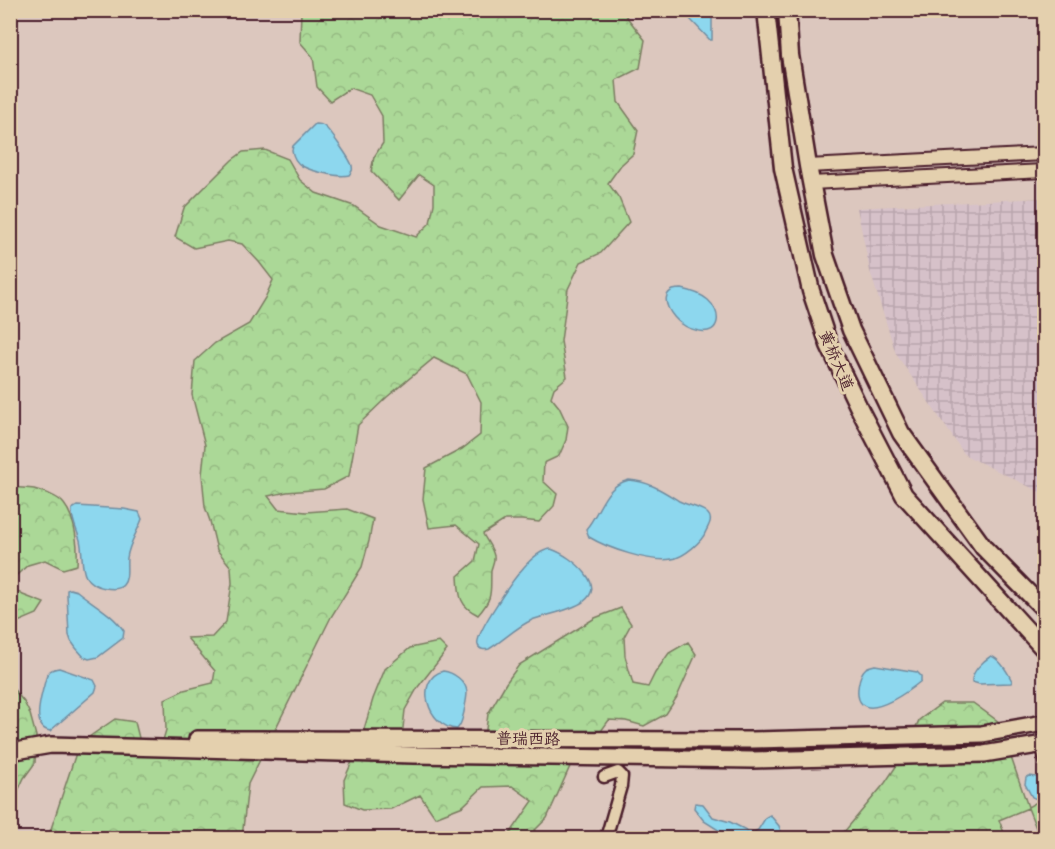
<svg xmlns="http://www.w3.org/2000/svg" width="1055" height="849" font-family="Delius,'LXGW WenKai TC',sans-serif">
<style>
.industrial{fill:url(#industrial-grid)}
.forest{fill:url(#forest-crowns);stroke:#7a7c61;stroke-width:1.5}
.water{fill:#8dd7ee;stroke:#728da0;stroke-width:1.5}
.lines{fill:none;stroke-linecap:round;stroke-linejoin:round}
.service-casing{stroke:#4a1f2b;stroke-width:10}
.minor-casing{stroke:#4a1f2b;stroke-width:15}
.tertiary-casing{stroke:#4a1f2b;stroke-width:16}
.primary-casing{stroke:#4a1f2b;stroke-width:20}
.trunk-casing{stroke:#4a1f2b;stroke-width:21}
.service{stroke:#e4d0ae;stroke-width:5}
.minor{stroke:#e4d0ae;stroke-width:10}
.tertiary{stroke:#e4d0ae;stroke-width:12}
.primary{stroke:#e4d0ae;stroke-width:15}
.trunk{stroke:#e4d0ae;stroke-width:16}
.labels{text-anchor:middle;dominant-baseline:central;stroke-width:6;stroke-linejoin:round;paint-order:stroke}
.street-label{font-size:16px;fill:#4a1f2b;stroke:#e4d0ae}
</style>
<defs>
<pattern id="industrial-grid" width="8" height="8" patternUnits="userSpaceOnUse" patternTransform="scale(1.5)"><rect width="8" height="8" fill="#d6c1c9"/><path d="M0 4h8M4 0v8" fill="none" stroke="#b9a5ad"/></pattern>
<pattern id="forest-crowns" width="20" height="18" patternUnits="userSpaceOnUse" patternTransform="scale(1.5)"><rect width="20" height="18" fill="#abd897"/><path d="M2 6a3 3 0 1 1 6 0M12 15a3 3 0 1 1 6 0" fill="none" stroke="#95b982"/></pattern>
</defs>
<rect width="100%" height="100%" fill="#dcc7be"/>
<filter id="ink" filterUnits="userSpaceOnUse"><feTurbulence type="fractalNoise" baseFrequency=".0167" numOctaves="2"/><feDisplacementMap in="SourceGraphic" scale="12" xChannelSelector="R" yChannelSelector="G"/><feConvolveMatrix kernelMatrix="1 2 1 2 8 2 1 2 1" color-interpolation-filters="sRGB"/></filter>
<g filter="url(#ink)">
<path class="industrial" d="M1044,198V494L965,455L896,354L870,271L857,208Z"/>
<path class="forest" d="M301,11H622L645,40L640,68L616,80L618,102L638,130L633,154L621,165L608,183L619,198L629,222L601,253L581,262L568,289L561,341L567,377L554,388L551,397L559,407L568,426L566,440L559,456L544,463L543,481L557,494L554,506L539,522L522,520H505L483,534C486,540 493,549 494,556C495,560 492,566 491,570C490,592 494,597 478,615C459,606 459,595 458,576L475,561L479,544L456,525L429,528L423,499L426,468L462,449L480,435L481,402L467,374L434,358L387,397L358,425L349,476L324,489L287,492L268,496L278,509L306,512L347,509L373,519L369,541L362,567L331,617L248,784L242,838H48L76,753L86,739L115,719L135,722L140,742L161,747L166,730L165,699L184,690L213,683L215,671L187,638L212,637L226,622L232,583L231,567L217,550L210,521L205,507L202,475L205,445L192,395L195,361L215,343L249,324L265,298L273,280L259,262L242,244L228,241L194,248L175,237L184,208L232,160L243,152L265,150L288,159L300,180L316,193L354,206L381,225L416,237L430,223L434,204V185L419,175L399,200L371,171L374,157L383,143L382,116L370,95L350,88L330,101L317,87L313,57L300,42Z
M11,487C18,488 27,488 34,489C44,492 58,496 64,504C76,519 78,547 77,565L63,569L45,560L28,565L11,580Z
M10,586L23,595L44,603L37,614L11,625Z
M621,608L631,624L624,637L625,656L633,684L648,687L655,673L669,653L688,642L696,654L677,697L666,714L644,726L626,721L609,720L601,731L608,744L612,757L572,762L547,818L527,838H507L533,801L512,786L483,787L463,806L435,817L420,795L391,809L362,810L345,803L344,780L359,746L373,699L385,669L410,648L439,642L447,650L418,687L405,710L402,737C406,741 411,748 416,749C436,757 466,744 485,737L488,714L506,683L519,665L595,618Z
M11,686L24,702L30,714L36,736L35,763L24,778L11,806Z
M942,703H973L999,722L1028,807L1044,798V838H1040L1028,808L999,820L1006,838H839L885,783L903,756L919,720Z"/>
<path class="water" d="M689,11H712V40H710L690,19Z
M315,124C320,124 321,124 325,127C330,131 351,160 352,166C353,171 352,171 349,175C339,178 311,171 302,166C295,162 293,157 292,150L293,146Z
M682,289C692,291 701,294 708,300C722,312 721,335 699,331C694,330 687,328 682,324C673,319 657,297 673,290C676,289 679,289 682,289Z
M629,480C648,481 663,491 679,501C686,505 704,508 708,514C713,519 709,525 706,531C702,542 684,557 672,559C650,563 607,548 589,537L586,529C601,512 603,486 629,480Z
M77,506L124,509L139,512L142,519C137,533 129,543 127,558C126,567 129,578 123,585C119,590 111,589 105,588C76,583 85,562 80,540C77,530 71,519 72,509Z
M551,549C563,553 577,563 585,573C612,606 551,612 532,620C516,627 504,640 489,649C485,650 479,650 478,645C474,634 515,577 524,567C531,559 540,550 551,549Z
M70,589L77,591C93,604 113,614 124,631L123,638L98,657L89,659L84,657L76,648L71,641L69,635L67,595V590Z
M991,656C1000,659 1008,673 1012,681L1011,683L979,684L972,682C971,672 983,661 991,656Z
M875,665L917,672L921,676V681C910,690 875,716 862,704C854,696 859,674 866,668C870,666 871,666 875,665Z
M59,668L94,680L97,686L95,692L50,731C32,728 40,701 43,689C45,683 45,676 50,671C53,669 55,669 59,668Z
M443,671C453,672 466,681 467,692C467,698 465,706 464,712C462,719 462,724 457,729C427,727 414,679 443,671Z
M1029,776L1044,778V798L1039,800L1032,797L1025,784L1026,778Z
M695,803L703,804L713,817L730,822L748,831L754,832L758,830L766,817L770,815L779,826L782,834L779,838H731L704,821L694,808Z"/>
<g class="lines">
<g class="service-casing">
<path id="service" d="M1039,746L1044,767"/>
</g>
<g class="minor-casing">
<path id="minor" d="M604,777L618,772L622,776L621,786L606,838"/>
</g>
<g class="tertiary-casing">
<path id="tertiary" d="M808,166L1044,154
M811,183L1044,171"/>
</g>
<g class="primary-casing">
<path id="primary" d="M197,739L752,740L982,734L1044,723
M10,752L51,745L413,755L752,760L984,754L1044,744"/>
</g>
<g class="trunk-casing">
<path id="trunk" d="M766,10L783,168L811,291L829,345L861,412L904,495L1044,649
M787,10L790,55L808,166L825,255L851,330L901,433L984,548L1044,609"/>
</g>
<use href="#service" class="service"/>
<use href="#minor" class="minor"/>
<use href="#tertiary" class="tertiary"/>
<use href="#primary" class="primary"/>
<use href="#trunk" class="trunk"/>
</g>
</g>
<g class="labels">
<g class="street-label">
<text transform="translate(837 360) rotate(67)">黄桥大道</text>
<text transform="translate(528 738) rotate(1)">普瑞西路</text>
</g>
</g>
<rect width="1055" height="849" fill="none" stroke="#e4d0ae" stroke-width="36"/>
<rect x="18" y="18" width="1019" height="813" fill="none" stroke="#4a1f2b" stroke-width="2" filter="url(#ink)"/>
</svg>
